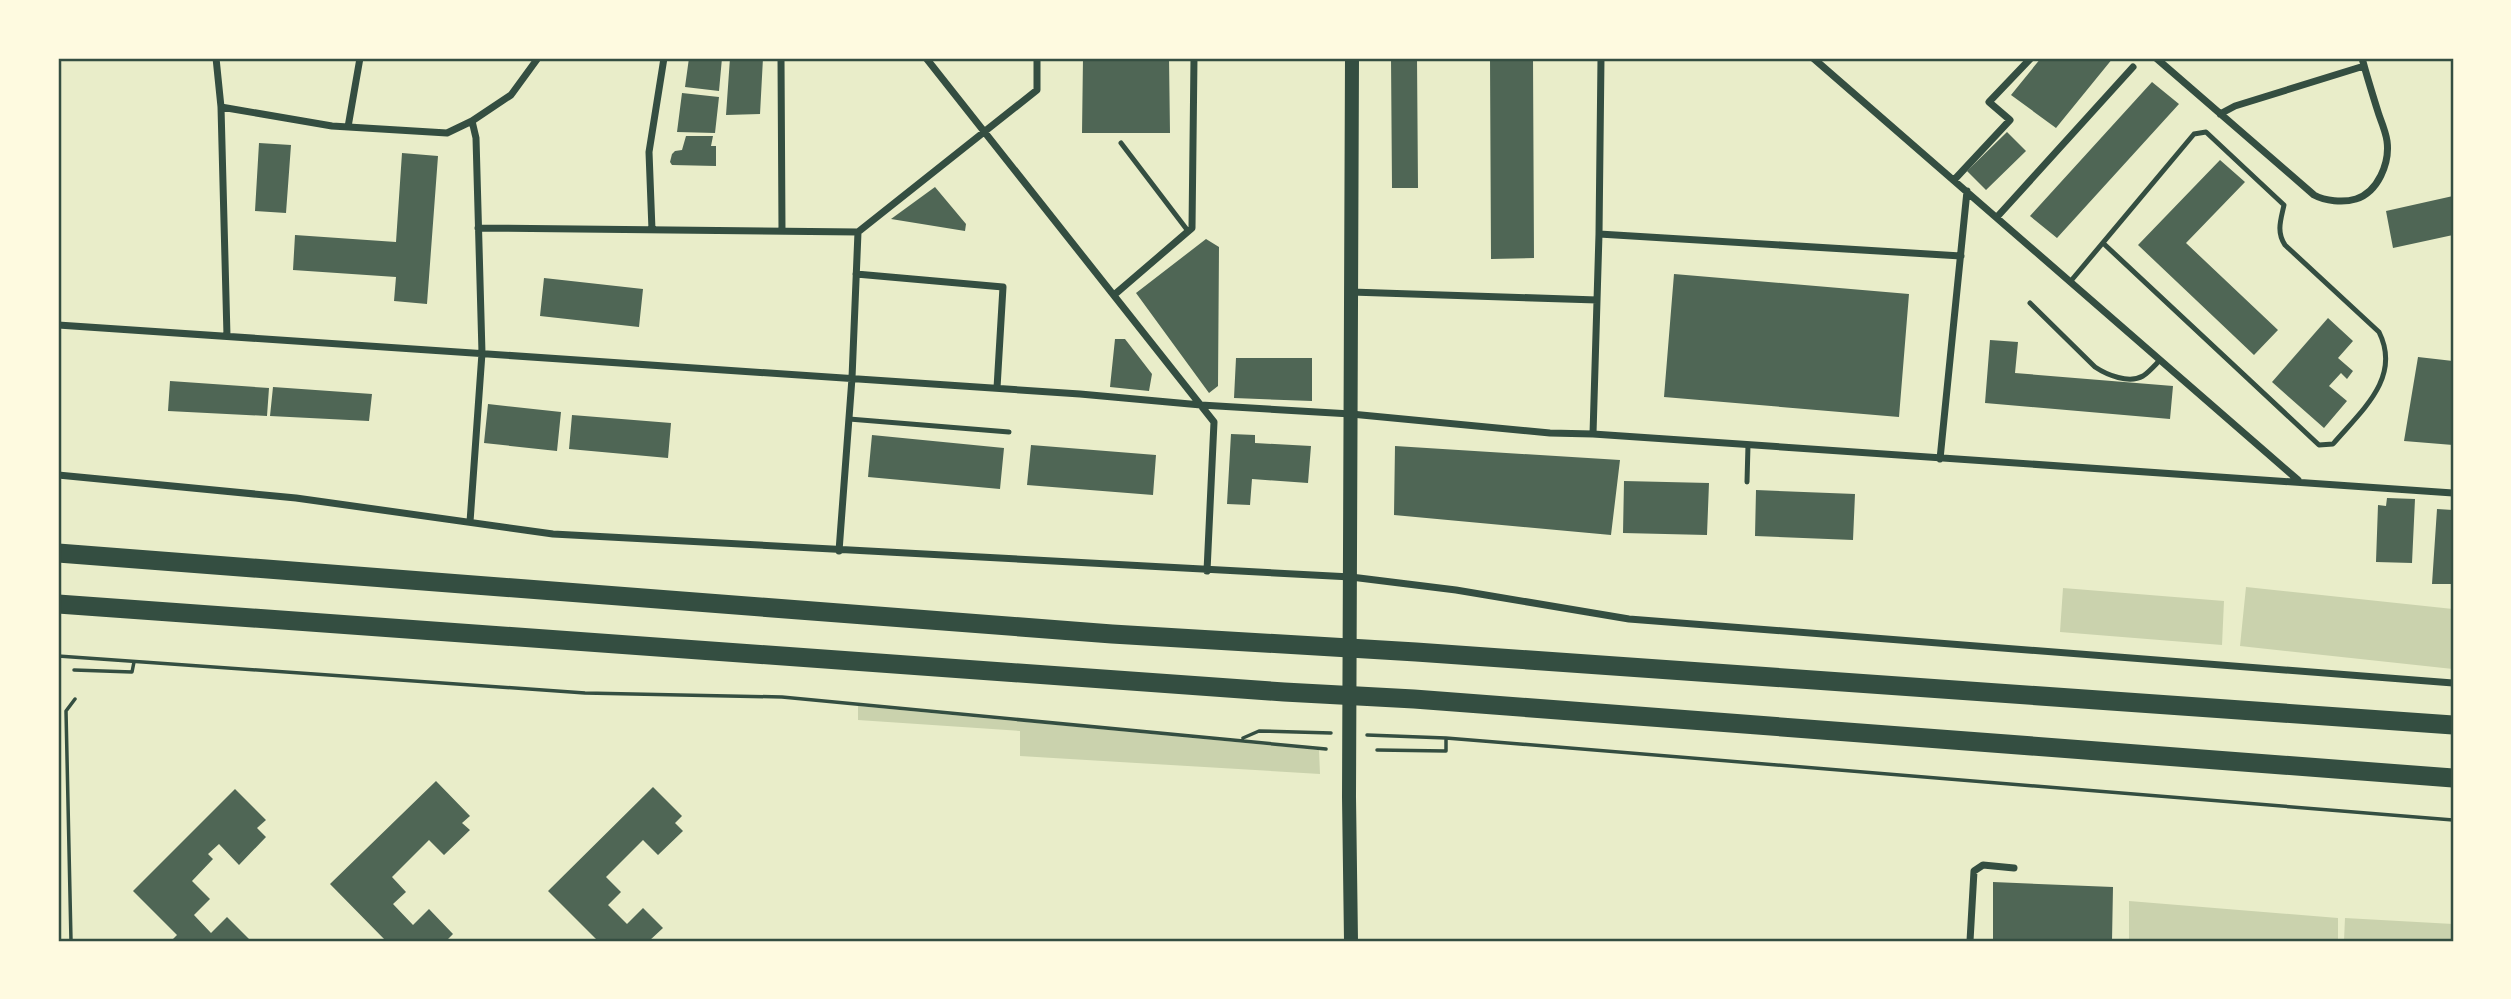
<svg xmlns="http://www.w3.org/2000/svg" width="2511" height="999" font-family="'Titillium Web',sans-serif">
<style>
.green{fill:#cad2ad}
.building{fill:#4f6655}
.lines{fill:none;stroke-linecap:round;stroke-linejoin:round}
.path{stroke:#344e41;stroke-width:3.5}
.service{stroke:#344e41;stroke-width:5}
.minor{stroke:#344e41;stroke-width:7}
.secondary{stroke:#344e41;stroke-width:14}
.trunk{stroke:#344e41;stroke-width:19}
.neatline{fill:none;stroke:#344e41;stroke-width:2.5}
</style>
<rect width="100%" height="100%" fill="#e9edc9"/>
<path class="green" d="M2246,587L2453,609V669L2240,646Z
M2063,588L2224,601L2222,645L2060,632Z
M858,706L1319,750L1320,774L1020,756V731L858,720Z
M2129,901L2338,918V941H2129Z
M2345,918L2453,924V941H2344Z"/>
<path class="building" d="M689,58H722L719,91L685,87Z
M730,58H763L760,114L726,115Z
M1083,58H1169L1170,133H1082Z
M1391,58H1417L1418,188H1392Z
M1490,58H1533L1534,258L1491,259Z
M2041,58H2113L2056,128L2011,95Z
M2152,82L2179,104L2057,238L2030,216Z
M682,93L719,97L715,133L677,132Z
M2007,132L2026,151L1986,190L1967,171Z
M686,136H713L711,146H716V166L672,165L670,162L672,154L675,151L682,150Z
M259,143L291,145L286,213L255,211Z
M402,153L438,156L427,304L394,301L396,277L293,270L295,235L396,242Z
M2220,160L2245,182L2186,243L2278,330L2254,355L2138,245Z
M935,187L966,224L965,231L891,219Z
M2453,196V235L2393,248L2386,211Z
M1206,239L1219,247L1218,386L1209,393L1136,293Z
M1674,274L1909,294L1899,417L1664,397Z
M544,278L643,289L639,327L540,316Z
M2328,318L2353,341L2338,358L2353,371L2347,379L2341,373L2329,386L2347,401L2324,428L2272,382Z
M1115,339H1125L1152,374L1149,391L1110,387Z
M1990,340L2018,342L2015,373L2173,386L2170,419L1985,403Z
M2418,357L2453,361L2451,395H2453V445L2404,441Z
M1236,358H1312V401L1234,398Z
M170,381L269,388L267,416L168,411Z
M273,387L372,394L369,421L270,416Z
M488,404L561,412L557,451L484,443Z
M572,415L671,423L668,458L569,449Z
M1231,434L1255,435V443L1311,446L1308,483L1252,479L1250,505L1227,504Z
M872,435L1004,448L1000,489L868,477Z
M1031,445L1156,455L1153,495L1027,485Z
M1395,446L1620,460L1611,535L1394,515Z
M1624,481L1709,483L1707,535L1623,533Z
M1756,490L1855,494L1853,540L1755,536Z
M2387,498L2415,499L2412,563L2376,562L2378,505L2386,506Z
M2437,509L2453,510V584H2432Z
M436,781L470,816L462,823L470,830L444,855L429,840L392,877L406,892L393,904L413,925L429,909L453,934L446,941H386L330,884Z
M653,787L682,816L675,823L683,831L658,855L643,840L606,877L621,892L608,905L627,924L643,908L663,928L649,941H598L548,891Z
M235,789L266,820L257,828L266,837L239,865L219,844L208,854L213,859L192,881L210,899L194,915L211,933L227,917L251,941H175L173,939L177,935L133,891Z
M1993,882L2113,887L2112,941H1993Z"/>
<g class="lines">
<path class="path" d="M58,656L585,693L782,697L1326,749
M74,670L132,672L134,662
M1367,735L1446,738L2453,820
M1243,738L1259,731L1331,733
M1377,750L1446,751V738
M71,941L66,711L75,699"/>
<path class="service" d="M1121,143L1188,231
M2070,282L2194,134L2206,132L2284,205C2281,219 2276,232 2285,245L2379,332C2402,378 2361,411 2333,444L2319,445L2103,243
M2030,303L2095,367C2107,375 2129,384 2143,376C2149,372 2155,365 2160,360
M849,419L1009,432
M1747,482L1748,445"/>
<path class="minor" d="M216,58L221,107L227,336
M781,58L782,231
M926,58L1214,422L1207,571
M1813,58L2298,480
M2156,58L2314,195C2325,201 2343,203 2356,199C2378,192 2390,163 2387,141C2386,133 2382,123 2379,115C2373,96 2367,77 2362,58
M221,107L332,126L447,133L472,121L511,95L538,58
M2220,114L2235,106L2364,66
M348,127L360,58
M1954,180L2010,120L1989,102L2031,58
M1997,217L2133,67
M478,228L858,232L1037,90V58
M652,230L649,152L664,58
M1599,234L1961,256
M856,274L1003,287L997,388
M1351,292L1597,300
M1114,295L1192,228L1194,58
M58,325L1080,394L1201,405L1351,414L1550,433L1593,434L2453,493
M1593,434L1599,234L1601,58
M1940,459L1967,191
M58,475L296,498L553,534L1351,577L1456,590L1629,619L2453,683
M470,522L482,353L476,138L472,121
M839,551L852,378L858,232
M1970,941L1974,871L1983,865L2014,868"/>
<path class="secondary" d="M1351,941L1349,797L1352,58"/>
<path class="trunk" d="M58,553L1112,634L1416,652L2453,725
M58,604L1284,692L1414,699L2453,778"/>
</g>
<rect width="2511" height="999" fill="none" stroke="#fefae0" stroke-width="119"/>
<rect x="60" y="60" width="2392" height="880" class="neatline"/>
</svg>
